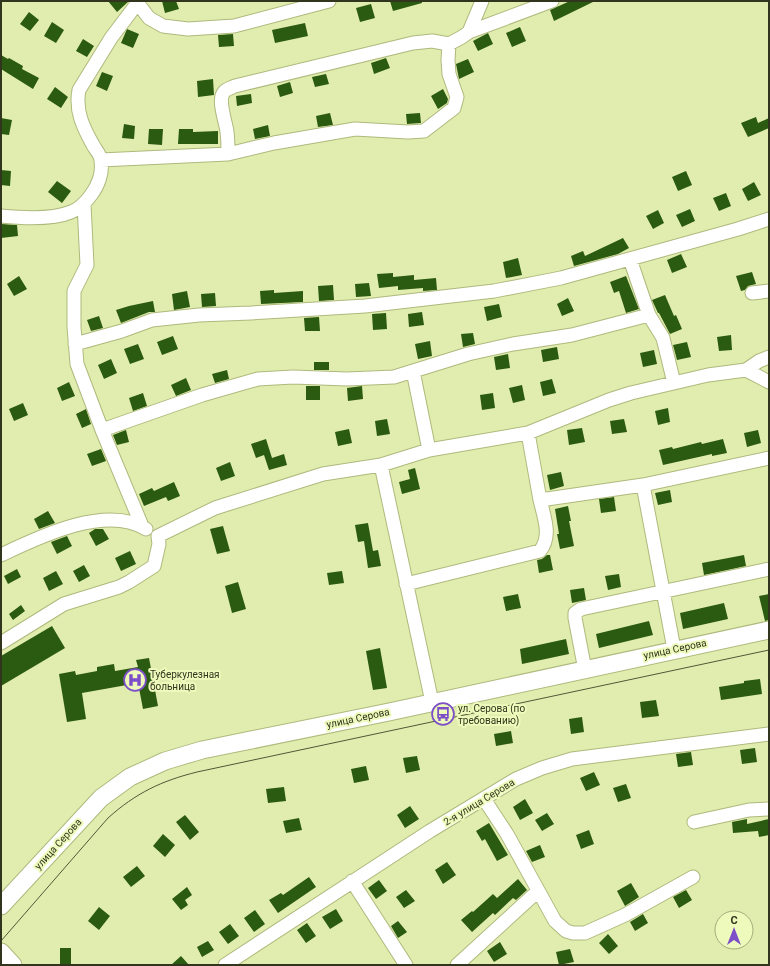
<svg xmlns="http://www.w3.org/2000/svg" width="770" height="966" font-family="Roboto,sans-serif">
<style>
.building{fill:#2b5a11}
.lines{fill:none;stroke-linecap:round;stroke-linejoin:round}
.minor-casing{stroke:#aeb97d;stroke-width:15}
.major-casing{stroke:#aeb97d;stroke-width:19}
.minor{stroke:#fff;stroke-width:13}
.major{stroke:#fff;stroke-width:17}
.tram{stroke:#525738;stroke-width:1}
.labels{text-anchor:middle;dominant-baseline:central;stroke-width:4;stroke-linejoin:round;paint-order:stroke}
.street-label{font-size:10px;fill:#31351d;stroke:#eefabb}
.poi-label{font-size:10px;fill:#31351d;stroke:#eefabb;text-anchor:start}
</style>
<rect width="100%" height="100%" fill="#e1edae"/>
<path class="building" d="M108,1H128V2L117,12Z
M162,1H176L179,9L165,13Z
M390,1H422V3L393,11Z
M570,1H595L554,21L550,10Z
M371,4L375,18L360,22L356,8Z
M29,12L39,20L30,31L20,24Z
M52,22L64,30L56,43L44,36Z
M305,23L308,36L275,43L272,30Z
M520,27L526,41L512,47L506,33Z
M127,29L139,34L133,48L121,43Z
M488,33L493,44L478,51L473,41Z
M233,34L234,46L219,47L218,35Z
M83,39L94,46L87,57L76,51Z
M1,55L8,59L9,58L23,66L22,69L39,78L33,89L1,69Z
M386,58L390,68L374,74L371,63Z
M468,59L474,72L459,79L456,64Z
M102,72L113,76L107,91L96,86Z
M326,74L329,84L315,87L312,77Z
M213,79L214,95L198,97L197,81Z
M290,82L293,93L280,97L277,86Z
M55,87L68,97L61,108L47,99Z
M443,89L448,99L447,103L438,109L431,96Z
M251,94L252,103L237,106L236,96Z
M330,113L333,125L318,127L316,116Z
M420,113L421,123L407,124L406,114Z
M756,117L758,123L769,118V128L748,137L741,123Z
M1,118L12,120L9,135L1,134Z
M124,124L135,126L134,139L122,138Z
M268,125L270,136L255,139L253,129Z
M149,129H163L162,145L148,144Z
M179,129H193V132L218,131V144H178Z
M1,170L11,171L10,186L1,185Z
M686,171L692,185L678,191L672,177Z
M57,181L71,191L62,203L48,192Z
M754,182L761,195L748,201L742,189Z
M726,193L731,206L719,211L713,198Z
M690,209L695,221L682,227L676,215Z
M658,210L664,223L653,229L646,216Z
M1,224L17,225L18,236L1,238Z
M623,238L629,248L618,254L574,266L571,256L583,251L585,256Z
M681,254L687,267L672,273L667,260Z
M518,258L522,275L506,278L503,262Z
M752,272L756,284L748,286L745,290L741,291L736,276Z
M393,273V277L414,275V280L436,278L437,290L423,291V288L398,290V286L379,288L377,274Z
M19,276L27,289L14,296L7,284Z
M626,276L639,309L626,313L619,291L614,293L610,282Z
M369,283L371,296L356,297L355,284Z
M333,285L334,300L319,301L318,286Z
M274,290V293L303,291V302L261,304L260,291Z
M187,291L190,307L174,310L172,294Z
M215,293L216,306L202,307L201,294Z
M665,295L674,316L676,315L682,329L670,334L659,313H658L652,300Z
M568,298L574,311L562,316L557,304Z
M153,301L155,312H149L121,323L116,310L129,306Z
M499,304L502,317L487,321L484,307Z
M422,312L424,325L409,327L408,314Z
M386,313L387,329L373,330L372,314Z
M99,316L103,328L91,331L87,320Z
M319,317L320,331H305L304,318Z
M473,333L475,344L463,347L461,334Z
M731,335L732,350L719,351L717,337Z
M173,336L178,349L162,355L157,342Z
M430,341L432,356L418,359L415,344Z
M687,342L691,357L677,360L673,345Z
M138,344L144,359L130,364L124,349Z
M557,347L559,359L543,362L541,350Z
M654,350L657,364L643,367L640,353Z
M508,354L510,368L496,370L494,357Z
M111,359L117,373L104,379L98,365Z
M314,362H329V370H314Z
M227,370L229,379L215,383L212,374Z
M186,378L191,390L176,396L171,385Z
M552,379L556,393L543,396L540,382Z
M69,382L75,396L62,401L57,388Z
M522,385L525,400L513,403L509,388Z
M306,386H320V400H306Z
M362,386L363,399L348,401L347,388Z
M143,393L147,406L133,411L129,398Z
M493,393L495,408L482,410L480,395Z
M23,403L28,415L14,421L9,409Z
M668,408L670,422L658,425L655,411Z
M86,409L91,424L82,428L76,414Z
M387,419L390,434L377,436L375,421Z
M624,419L627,432L612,434L610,421Z
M582,428L585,442L569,445L567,430Z
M349,429L352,443L338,446L335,432Z
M126,430L129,442L117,445L113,435Z
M758,430L761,443L747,447L744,433Z
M266,439L272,458L284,454L287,465L269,470L264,455L256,458L251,444Z
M723,439L727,453L712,456V454L663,465L659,450L672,447L673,449L701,442L702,444Z
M101,449L106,461L92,466L87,454Z
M230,462L235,476L221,481L216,468Z
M415,468L420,489L402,494L399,482L410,479L408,470Z
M561,472L564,486L550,490L547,475Z
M174,482L180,496L168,501L166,497L144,506L139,494L152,488L154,491Z
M670,490L672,502L658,505L655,493Z
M614,497L616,511L601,513L599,499Z
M568,506L571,521H569L574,546L560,549L557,534H559L555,509Z
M48,511L55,523L39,529L34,519Z
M368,523L373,551L378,550L381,566L368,568L364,541L358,542L355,525Z
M223,526L230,551L217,554L210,529Z
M95,529H103L109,539L96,546L89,533Z
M67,536L72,546L57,554L51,542Z
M130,551L136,564L121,571L115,558Z
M547,555H550L553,570L539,573L537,560L542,559Z
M744,555L746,566L704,575L702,563Z
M84,565L90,576L79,582L73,571Z
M17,569L21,577L8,584L4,576Z
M56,571L63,584L49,591L43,578Z
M342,571L344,583L329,585L327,573Z
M619,574L621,587L608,590L605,576Z
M238,582L246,609L232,613L225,586Z
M584,588L586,600L572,603L570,590Z
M518,594L521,608L506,611L503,597Z
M769,594V620L765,621L759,596Z
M724,603L728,619L683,629L680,613Z
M21,605L25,611L13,620L9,614Z
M649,621L653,635L599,648L596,634Z
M52,626L65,648L1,686V656Z
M566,639L569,654L522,664L520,649Z
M380,648L387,688L373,690L366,651Z
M149,658L158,706L143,709L138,683L82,693L86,719L67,722L59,674L75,671L76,675L97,671V667L114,664L115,671L138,667L136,660Z
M760,679L762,694L721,700L719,687L744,683V681Z
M656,700L659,716L642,718L640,702Z
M582,717L584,732L571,734L569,719Z
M511,731L513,743L496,746L494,734Z
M755,748L757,762L742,764L740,750Z
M691,752L693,765L678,767L676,754Z
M417,756L420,770L406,773L403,758Z
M366,766L369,780L354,783L351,769Z
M594,772L600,785L586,791L580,778Z
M626,784L631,798L618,802L613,788Z
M284,787L286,801L268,803L266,789Z
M525,799L533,813L520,820L513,807Z
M410,806L419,819L405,828L397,815Z
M547,813L554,824L542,831L535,820Z
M185,815L199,832L190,840L176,822Z
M299,818L302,830L286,833L283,821Z
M747,819V824L769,819V835L759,837L758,831L733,833L732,822Z
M489,823L508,855L497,861L485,839L482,841L476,831Z
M589,830L594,844L581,849L576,835Z
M163,834L175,845L165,857L153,846Z
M540,845L545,857L532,862L526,851Z
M447,862L456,875L443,884L435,870Z
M137,866L145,876L131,887L123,877Z
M309,877L316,887L278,913L269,900L281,893L283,895Z
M518,879L527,890L516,900L513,898L495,915L493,913L472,932L461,920L472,911L473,912L493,894L497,898Z
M379,880L387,891L376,899L368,888Z
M631,883L639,897L625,906L617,891Z
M187,887L192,895L185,900L188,905L181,910L172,899Z
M406,890L415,901L404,908L396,897Z
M686,890L692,900L679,908L673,897Z
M99,907L110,916L99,930L88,921Z
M336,909L343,921L330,929L322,917Z
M255,910L265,924L254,932L244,918Z
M643,914L648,923L635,931L630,922Z
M398,921L407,932L398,938L391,926Z
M307,923L316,936L306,943L297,930Z
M230,924L239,936L228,944L219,932Z
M608,934L618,946L609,954L599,943Z
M208,941L214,950L202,957L197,947Z
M500,942L507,954L494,962L487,951Z
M60,948H71V965H60Z
M570,949L574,962L559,965L556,952Z
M181,956L189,965H171Z"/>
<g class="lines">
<g class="minor-casing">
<path id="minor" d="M136,1L149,18L163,26L188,29L234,26L329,1
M469,32L552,1
M228,154L274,143L355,129L408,132L424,131L454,108L457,97L449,74L448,60L449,44
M101,160L228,154C228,147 228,139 227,132C226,122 217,100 224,92C226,89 231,88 235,86L413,43L432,41L449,44L462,37L469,32L482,1
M84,204L87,265L74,291V327L77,364L102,430L142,526
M1,216C21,218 52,220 71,212C79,209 86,202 91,195C98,186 103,173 101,161C101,155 95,149 93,145C83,127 75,111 79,90L111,38L139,1
M630,259L649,315L663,338L674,383
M752,293L769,291
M75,344L122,331L152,320L199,315L251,313L365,306L494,291L561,278L738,229L769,219
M746,370L759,361L769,357
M413,371L429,450
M102,430L202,395L258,379L293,377L347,379L394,377L468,354L513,344L572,335L649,315
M528,433L609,400L631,393L708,375L746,370L769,382
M643,485L674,649
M1,555C39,537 106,504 146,529
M406,584L540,551C552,536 544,517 540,500
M1,643L64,604L119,587L129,582L154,566L159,544L158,536L215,508L323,474L381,465
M585,670L575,618V613L581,609L769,569
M432,702L381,465L429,450L528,433L540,500L643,485L769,458
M484,799L507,834L555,921L566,931L573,933H585L625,915L693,877
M694,822L749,810L769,809
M352,881L406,965
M225,965L430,831L516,779L542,768L572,759L769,734
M457,965L538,891"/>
</g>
<g class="major-casing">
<path id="major" d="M1,906L101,798L130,777L165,761L202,750L389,712L769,630
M1,952L13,965"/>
</g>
<use href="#minor" class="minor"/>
<use href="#major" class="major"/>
<path class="tram" d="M1,941L108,818C136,793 161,781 197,772L769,650"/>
</g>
<defs>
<g id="hospital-ring" transform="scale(1.15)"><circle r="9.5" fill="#eefabb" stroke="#7c4fc8" stroke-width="1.5"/><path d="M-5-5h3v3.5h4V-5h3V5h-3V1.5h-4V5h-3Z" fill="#7c4fc8"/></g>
<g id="bus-ring" transform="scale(1.15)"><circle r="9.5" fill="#eefabb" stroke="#7c4fc8" stroke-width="1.5"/><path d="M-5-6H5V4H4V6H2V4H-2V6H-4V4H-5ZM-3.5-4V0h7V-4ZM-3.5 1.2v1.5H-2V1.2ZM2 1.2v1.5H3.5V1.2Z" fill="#7c4fc8"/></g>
</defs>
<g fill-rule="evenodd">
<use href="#hospital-ring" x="135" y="680"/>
<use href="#bus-ring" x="443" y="714"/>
</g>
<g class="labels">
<g class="street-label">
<text transform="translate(675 649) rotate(-12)">улица Серова</text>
<text transform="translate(358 718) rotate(-12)">улица Серова</text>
<text transform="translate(479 802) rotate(-31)">2-я улица Серова</text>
<text transform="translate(58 844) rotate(-48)">улица Серова</text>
</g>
<g class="poi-label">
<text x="150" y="674">Туберкулезная<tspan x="150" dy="12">больница</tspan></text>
<text x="458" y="708">ул. Серова (по<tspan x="458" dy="12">требованию)</tspan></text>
</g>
</g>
<rect width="770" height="966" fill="none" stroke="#31351d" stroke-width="4"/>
<g transform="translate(734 930)"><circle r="19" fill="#eefabb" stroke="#a2ab7c"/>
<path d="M0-3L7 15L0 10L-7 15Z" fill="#7c4fc8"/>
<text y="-6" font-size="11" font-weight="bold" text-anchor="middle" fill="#31351d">С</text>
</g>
</svg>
